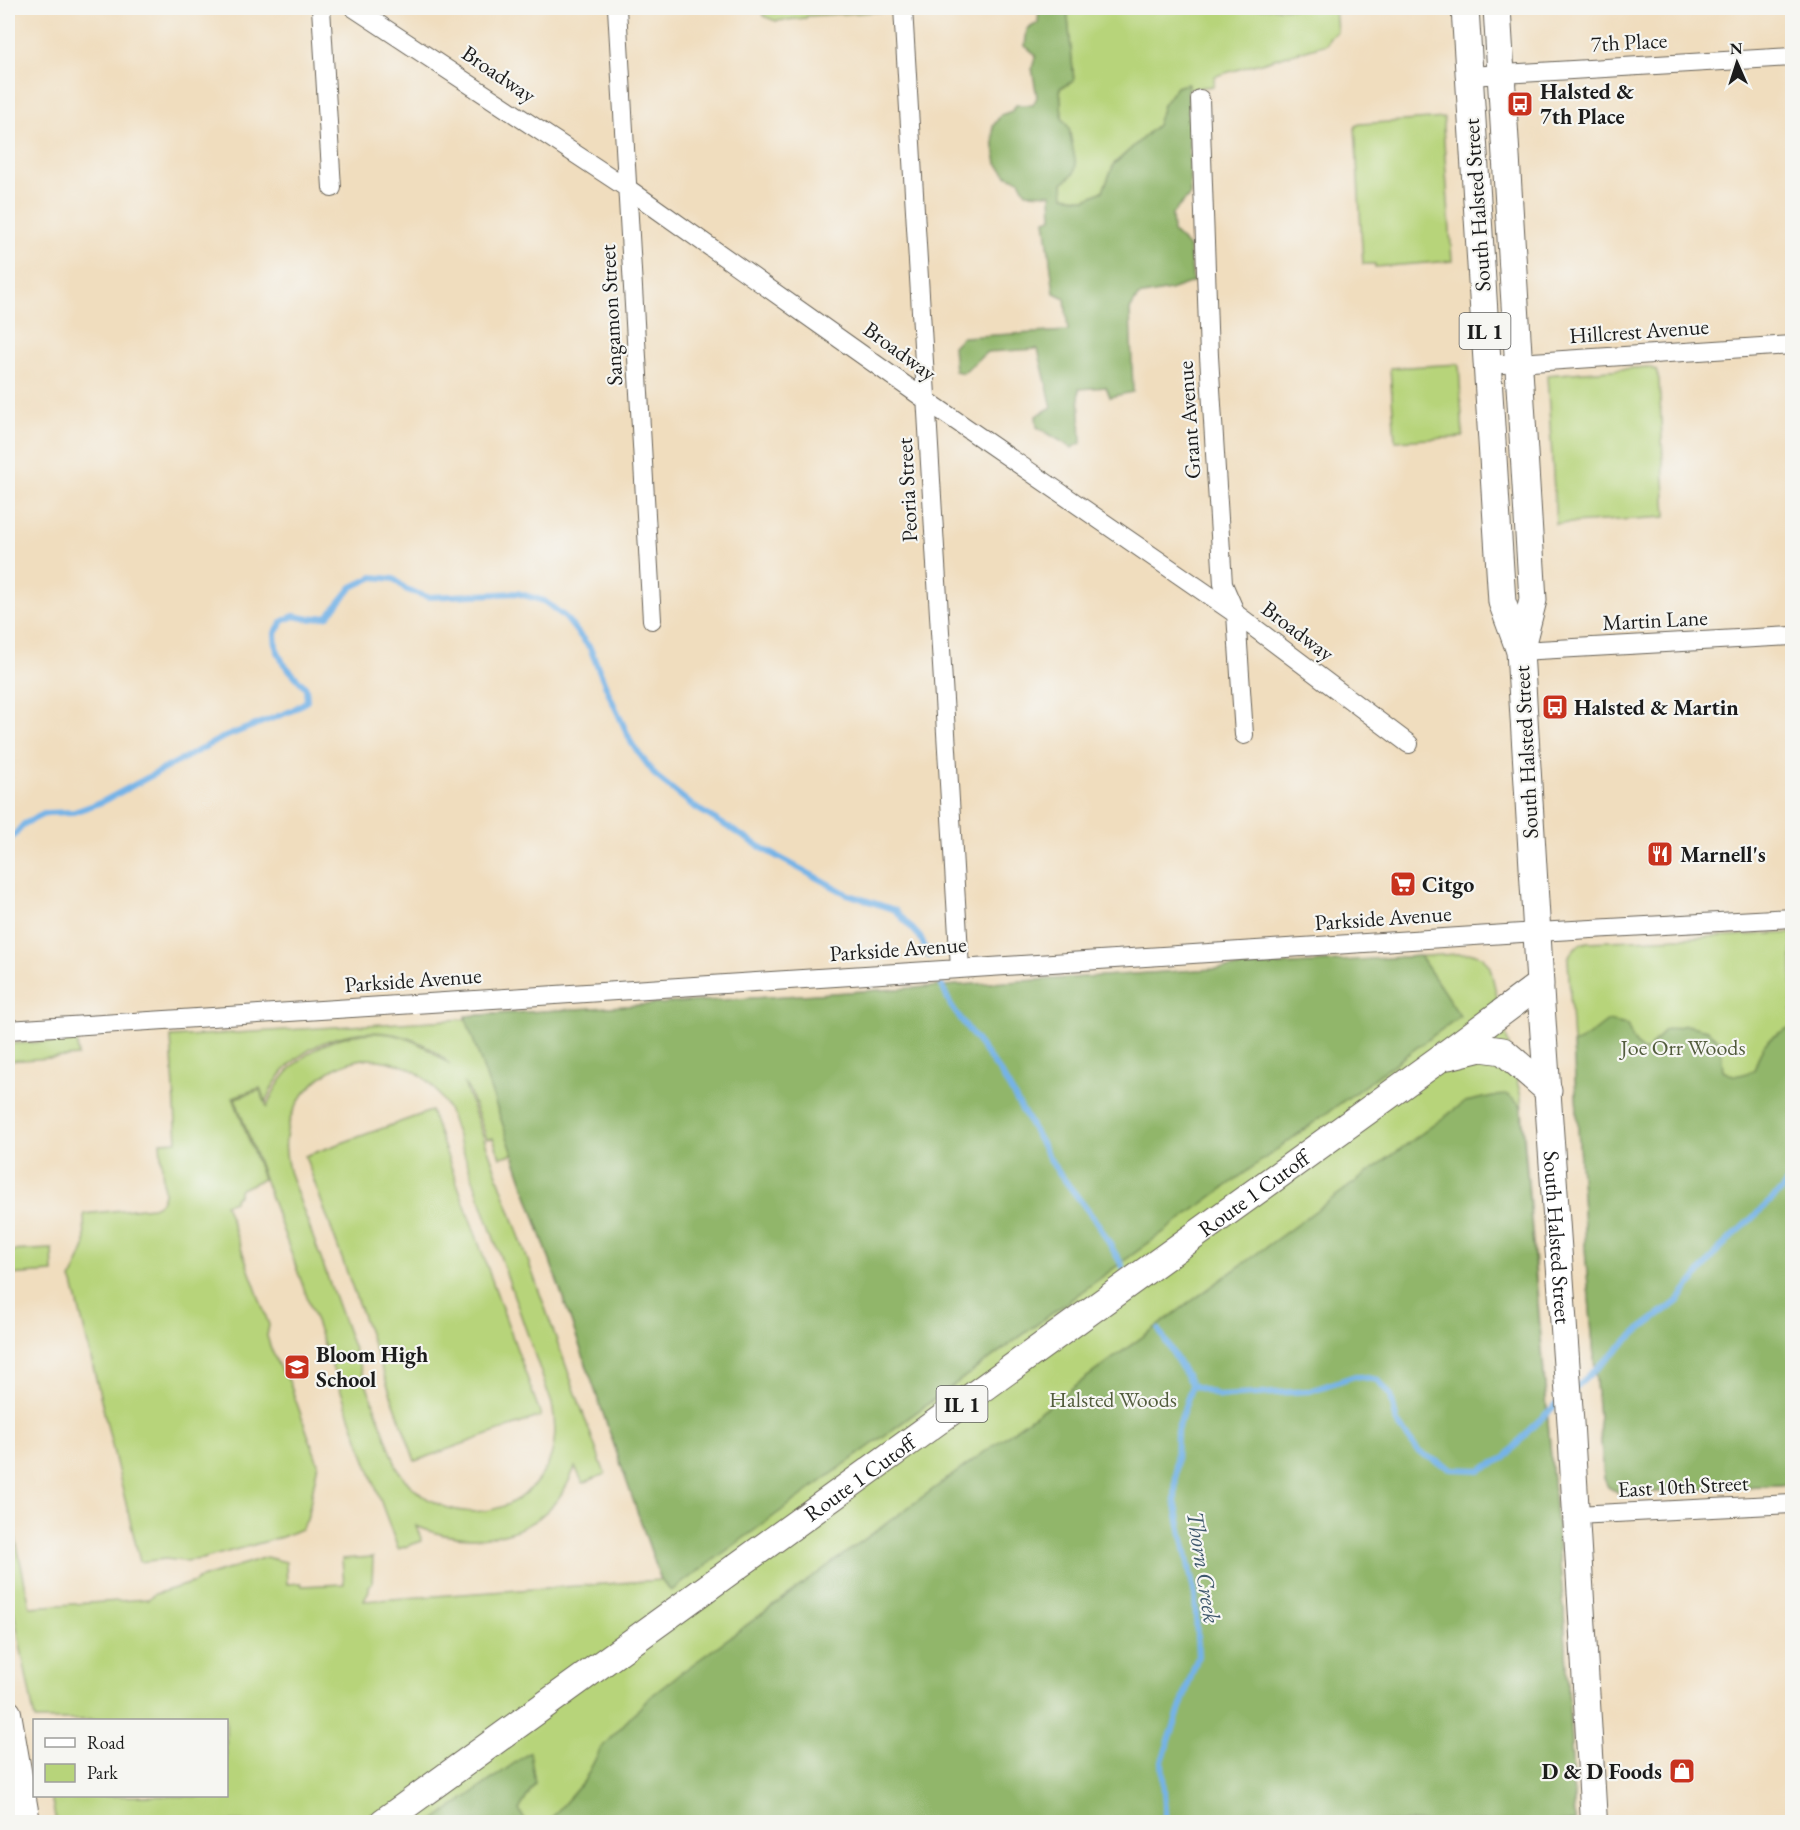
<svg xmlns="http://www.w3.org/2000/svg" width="1800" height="1830" font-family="'EB Garamond',serif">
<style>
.green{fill:#b7d47a;stroke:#6a784b;stroke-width:1.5;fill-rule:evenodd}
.forest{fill:#91b66a;stroke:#566943;stroke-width:1.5}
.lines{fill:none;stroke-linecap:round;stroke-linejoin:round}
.stream{stroke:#74b3e7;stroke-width:6}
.street-casing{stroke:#666055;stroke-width:20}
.secondary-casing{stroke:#666055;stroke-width:28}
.primary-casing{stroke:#666055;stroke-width:29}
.street{stroke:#fff;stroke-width:18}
.secondary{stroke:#fff;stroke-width:26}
.primary{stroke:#fff;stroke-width:27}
.labels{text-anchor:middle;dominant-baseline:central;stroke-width:4.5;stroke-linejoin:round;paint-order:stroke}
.shield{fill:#f6f6f2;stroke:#5d5d5c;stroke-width:1.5}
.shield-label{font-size:21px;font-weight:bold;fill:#1c1c1c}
.street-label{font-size:22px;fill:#1c1c1c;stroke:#f6f6f2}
.poi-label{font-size:22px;font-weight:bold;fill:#1c1c1c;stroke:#f6f6f2;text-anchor:start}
.park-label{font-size:22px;fill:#525c3d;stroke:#f6f6f2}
.water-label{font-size:24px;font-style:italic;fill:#3f586d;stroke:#f6f6f2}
</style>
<rect width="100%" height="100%" fill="#f6f6f2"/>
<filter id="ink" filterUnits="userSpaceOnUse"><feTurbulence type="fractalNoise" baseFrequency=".0167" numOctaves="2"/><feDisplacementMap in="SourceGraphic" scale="12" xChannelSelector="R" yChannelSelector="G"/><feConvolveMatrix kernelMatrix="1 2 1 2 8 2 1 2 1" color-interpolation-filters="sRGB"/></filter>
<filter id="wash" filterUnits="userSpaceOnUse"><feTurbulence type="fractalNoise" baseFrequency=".008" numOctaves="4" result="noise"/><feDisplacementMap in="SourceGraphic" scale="24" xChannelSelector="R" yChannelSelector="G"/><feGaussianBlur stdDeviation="1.35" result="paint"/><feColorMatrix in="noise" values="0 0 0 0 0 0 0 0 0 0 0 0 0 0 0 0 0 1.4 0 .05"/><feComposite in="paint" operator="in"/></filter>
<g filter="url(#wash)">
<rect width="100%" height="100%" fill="#f0ddbe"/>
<path class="green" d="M762,8H889V11L807,16L806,18L776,21L763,16Z
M1067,8H1335L1337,32L1329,38L1327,44L1215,76L1213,86L1188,89V85L1163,105L1158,125L1114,164L1103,191L1086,199L1063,196V183L1074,173L1069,128L1062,118L1060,88L1074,81Z
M1444,118L1443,127L1452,261L1375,267V264H1363L1355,126L1360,124Z
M1459,364L1463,437L1395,441L1390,368Z
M1648,367L1656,370L1659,380L1666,517L1556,524L1547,375Z
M1792,933V1484L1621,1494L1608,1487L1604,1478L1586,1261L1568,959C1572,948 1577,945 1587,942Z
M1473,953L1483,957L1490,967L1521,1097L1564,1612L1575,1822H56L51,1796H226V1720H35L8,1583V1503L30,1607L148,1599L155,1594L195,1582L198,1579L266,1557L286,1562L287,1584L301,1583L302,1586L344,1584L342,1559L373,1557L372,1584L369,1586V1590L364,1601L661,1580L513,1154L500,1157L493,1138L487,1139L469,1091L464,1083L605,1474L583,1483L575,1467C571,1477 567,1487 560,1496C527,1542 465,1547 416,1526L422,1541L398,1549L235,1098L260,1090L267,1107C285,1054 348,1021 403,1037C422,1043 435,1054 450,1065C398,1008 292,1029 266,1102L260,1088L233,1097L263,1179L239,1190V1195L234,1198V1201L225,1204L269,1325L267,1336L270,1346L279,1367L289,1381L318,1463L307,1520L301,1529L282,1537L202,1559L184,1561L165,1559L140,1562L73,1283L71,1280L85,1247L84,1214L152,1207C159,1205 162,1202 164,1194L160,1142L177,1141L171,1037L465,1019V1016L599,1008ZM363,1059C405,1060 429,1073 449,1111L552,1404C557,1428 556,1455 541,1476C505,1529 428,1520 397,1468L289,1171C287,1160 284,1149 286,1138C290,1098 323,1066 363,1059Z
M77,1040L78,1056L8,1061V1044Z
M431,1111L541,1416L415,1461L305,1156Z
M52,1249L53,1272L8,1275V1251Z"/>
<path class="forest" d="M1039,8H1067L1074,81L1060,88L1062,118L1069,128L1076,165L1074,173L1063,183L1064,196L1086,199L1103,191L1114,164L1157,125L1163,105L1176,87L1187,84L1188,89L1190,195L1172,214L1173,232L1189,247L1193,282L1170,290L1138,296L1130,310L1133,392L1110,397L1106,387L1079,389L1081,443L1072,448L1037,427L1036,416L1052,407L1038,349L987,352L963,373L955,371L953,346L962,337L1068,331L1065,298L1054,293L1045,220L1052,218L1051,194L1026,193L1019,180L1008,176L997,164L994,147L993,126L1001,115L1012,111L1016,105H1033L1037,97L1032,68L1036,55L1025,46L1027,29L1038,23Z
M1420,956L1460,1016L671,1591L661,1580L465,1016Z
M1608,1021L1627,1025L1633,1040L1642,1051H1647L1664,1030L1686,1025L1707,1030L1720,1041L1723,1070L1735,1076L1754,1071C1763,1041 1765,1040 1792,1026V1484L1621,1494L1608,1487L1604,1478L1586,1261L1573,1044C1587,1040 1596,1029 1608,1021Z
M1508,1095L1521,1106L1564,1612L1575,1822H548L584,1781L601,1748L650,1697L678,1675L1465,1102L1493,1096Z
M530,1752L535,1783L519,1810L526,1822H432Z"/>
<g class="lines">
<path class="stream" d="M8,842L24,824L46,813L74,812L102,802L222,738L291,711L307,701L306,688L283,663L276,647L275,633L283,621L294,616L310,619L328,616L352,587L373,577L394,579L407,590L428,597L517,593L544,601L565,617L590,648L609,694L632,744L656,776L693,806L767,851L847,894L895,910L920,937L929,956
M942,986L951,1006L1002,1075L1054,1166L1098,1224L1123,1267
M1159,1330L1192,1385L1220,1396L1310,1391L1355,1376L1378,1380L1391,1396L1397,1423L1419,1452L1451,1469L1479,1470L1505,1458L1530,1429L1560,1401
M1575,1388L1639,1330L1678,1301L1716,1252L1780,1192L1792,1176
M1166,1822L1162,1761L1198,1656L1195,1596L1175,1501L1177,1431L1192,1385"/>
</g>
</g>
<g filter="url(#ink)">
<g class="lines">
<g class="street-casing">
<path id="street" d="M321,8L332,188
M354,8L627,188L926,400L1236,614L1409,744
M617,8L652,620
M903,8L960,969
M1469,76L1792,57
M1200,99L1209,356L1223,584L1236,614L1244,735
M1488,365L1792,345
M1520,651L1792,636
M8,1030L1537,932L1792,918
M1576,1515L1792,1504"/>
</g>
<g class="secondary-casing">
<g id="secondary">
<path id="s1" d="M1540,984L1571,1430L1594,1822"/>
<path d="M8,1713L27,1822"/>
</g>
</g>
<g class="primary-casing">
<g id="primary">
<path d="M1497,8L1533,600L1520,651"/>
<path d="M1449,1056L1481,1048L1503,1051L1548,1090"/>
<path id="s2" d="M383,1822L1442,1057L1540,984L1520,651L1502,602L1465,8"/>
</g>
</g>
<use href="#street" class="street"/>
<use href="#secondary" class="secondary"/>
<use href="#primary" class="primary"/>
</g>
</g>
<defs>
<g id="bus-square" transform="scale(1.35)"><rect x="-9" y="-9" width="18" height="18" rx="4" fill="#c8321e" stroke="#f6f6f2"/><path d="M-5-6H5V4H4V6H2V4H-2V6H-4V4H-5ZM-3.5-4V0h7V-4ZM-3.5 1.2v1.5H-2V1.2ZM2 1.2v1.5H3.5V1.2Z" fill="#fff"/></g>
<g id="restaurant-square" transform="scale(1.35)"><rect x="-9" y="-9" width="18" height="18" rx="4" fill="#c8321e" stroke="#f6f6f2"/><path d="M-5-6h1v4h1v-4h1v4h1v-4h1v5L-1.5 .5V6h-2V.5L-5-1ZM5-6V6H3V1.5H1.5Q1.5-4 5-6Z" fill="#fff"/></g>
<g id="supermarket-square" transform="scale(1.35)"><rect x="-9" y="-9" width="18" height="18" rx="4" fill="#c8321e" stroke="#f6f6f2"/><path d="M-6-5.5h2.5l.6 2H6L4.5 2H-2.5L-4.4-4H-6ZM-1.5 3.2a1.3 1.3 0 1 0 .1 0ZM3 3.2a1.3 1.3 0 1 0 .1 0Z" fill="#fff"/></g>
<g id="school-square" transform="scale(1.35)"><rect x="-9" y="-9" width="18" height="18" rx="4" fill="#c8321e" stroke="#f6f6f2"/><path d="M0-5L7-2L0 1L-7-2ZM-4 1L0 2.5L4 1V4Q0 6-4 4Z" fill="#fff"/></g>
<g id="shop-square" transform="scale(1.35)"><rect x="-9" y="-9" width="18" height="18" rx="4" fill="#c8321e" stroke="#f6f6f2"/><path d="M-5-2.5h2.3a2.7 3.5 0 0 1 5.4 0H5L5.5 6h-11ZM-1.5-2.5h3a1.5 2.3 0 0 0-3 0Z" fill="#fff"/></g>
</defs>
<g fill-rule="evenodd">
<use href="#bus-square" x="1520" y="104"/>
<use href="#bus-square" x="1555" y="707"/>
<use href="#restaurant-square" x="1660" y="854"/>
<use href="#supermarket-square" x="1403" y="884"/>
<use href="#school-square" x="297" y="1367"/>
<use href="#shop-square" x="1682" y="1771"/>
</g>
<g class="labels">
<g class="shield">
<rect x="1459.5" y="313" width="51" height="36" rx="4.5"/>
<rect x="936.5" y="1386" width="51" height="36" rx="4.5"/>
</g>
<g class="shield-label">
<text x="1485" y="331">IL 1</text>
<text x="962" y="1404">IL 1</text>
</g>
<g class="street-label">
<text transform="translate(1629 42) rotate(-3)">7th Place</text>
<text transform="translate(499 74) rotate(34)">Broadway</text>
<text transform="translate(1477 205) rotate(-94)">South Halsted Street</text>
<text transform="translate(611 315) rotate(-93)">Sangamon Street</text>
<text transform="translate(1639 331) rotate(-4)">Hillcrest Avenue</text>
<text transform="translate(900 351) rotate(36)">Broadway</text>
<text transform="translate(1189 420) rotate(-94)">Grant Avenue</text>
<text transform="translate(907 490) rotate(-93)">Peoria Street</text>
<text transform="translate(1655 620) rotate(-3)">Martin Lane</text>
<text transform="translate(1298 631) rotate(37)">Broadway</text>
<text transform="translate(1526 752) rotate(-93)">South Halsted Street</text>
<text transform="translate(1383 918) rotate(-4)">Parkside Avenue</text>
<text transform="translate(898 949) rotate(-4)">Parkside Avenue</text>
<text transform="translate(413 980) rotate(-4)">Parkside Avenue</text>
<text stroke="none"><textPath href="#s2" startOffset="1074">Route 1 Cutoff</textPath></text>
<text stroke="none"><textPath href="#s1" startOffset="254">South Halsted Street</textPath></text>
<text stroke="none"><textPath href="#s2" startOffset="588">Route 1 Cutoff</textPath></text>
<text transform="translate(1683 1486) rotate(-3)">East 10th Street</text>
</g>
<g class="poi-label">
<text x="1540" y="91">Halsted &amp;<tspan x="1540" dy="25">7th Place</tspan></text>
<text x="1574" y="707">Halsted &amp; Martin</text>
<text x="1680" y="854">Marnell's</text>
<text x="1422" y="884">Citgo</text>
<text x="316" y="1354">Bloom High<tspan x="316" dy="25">School</tspan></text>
<text x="1662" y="1771" text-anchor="end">D &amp; D Foods</text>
</g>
<g class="park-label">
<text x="1683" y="1047">Joe Orr Woods</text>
<text x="1113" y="1399">Halsted Woods</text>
</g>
<g class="water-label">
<text transform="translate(1204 1567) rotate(81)">Thorn Creek</text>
</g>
</g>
<rect width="1800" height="1830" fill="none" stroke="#f6f6f2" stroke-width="30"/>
<rect x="33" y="1719" width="195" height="78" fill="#f6f6f2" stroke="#9f9f9c" stroke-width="1.5"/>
<rect x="45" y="1738" width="30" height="9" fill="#ffffff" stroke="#9f9f9c" stroke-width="1.5"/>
<text x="87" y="1749" font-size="18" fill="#1c1c1c">Road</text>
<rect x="45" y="1764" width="30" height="18" fill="#b7d47a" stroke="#9f9f9c" stroke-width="1.5"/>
<text x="87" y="1779" font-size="18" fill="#1c1c1c">Park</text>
<g transform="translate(1737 63) rotate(357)" stroke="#f6f6f2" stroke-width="4.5" paint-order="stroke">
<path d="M0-4.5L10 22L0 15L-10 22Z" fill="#1c1c1c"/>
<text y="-9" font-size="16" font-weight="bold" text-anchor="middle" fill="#1c1c1c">N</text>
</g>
</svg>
